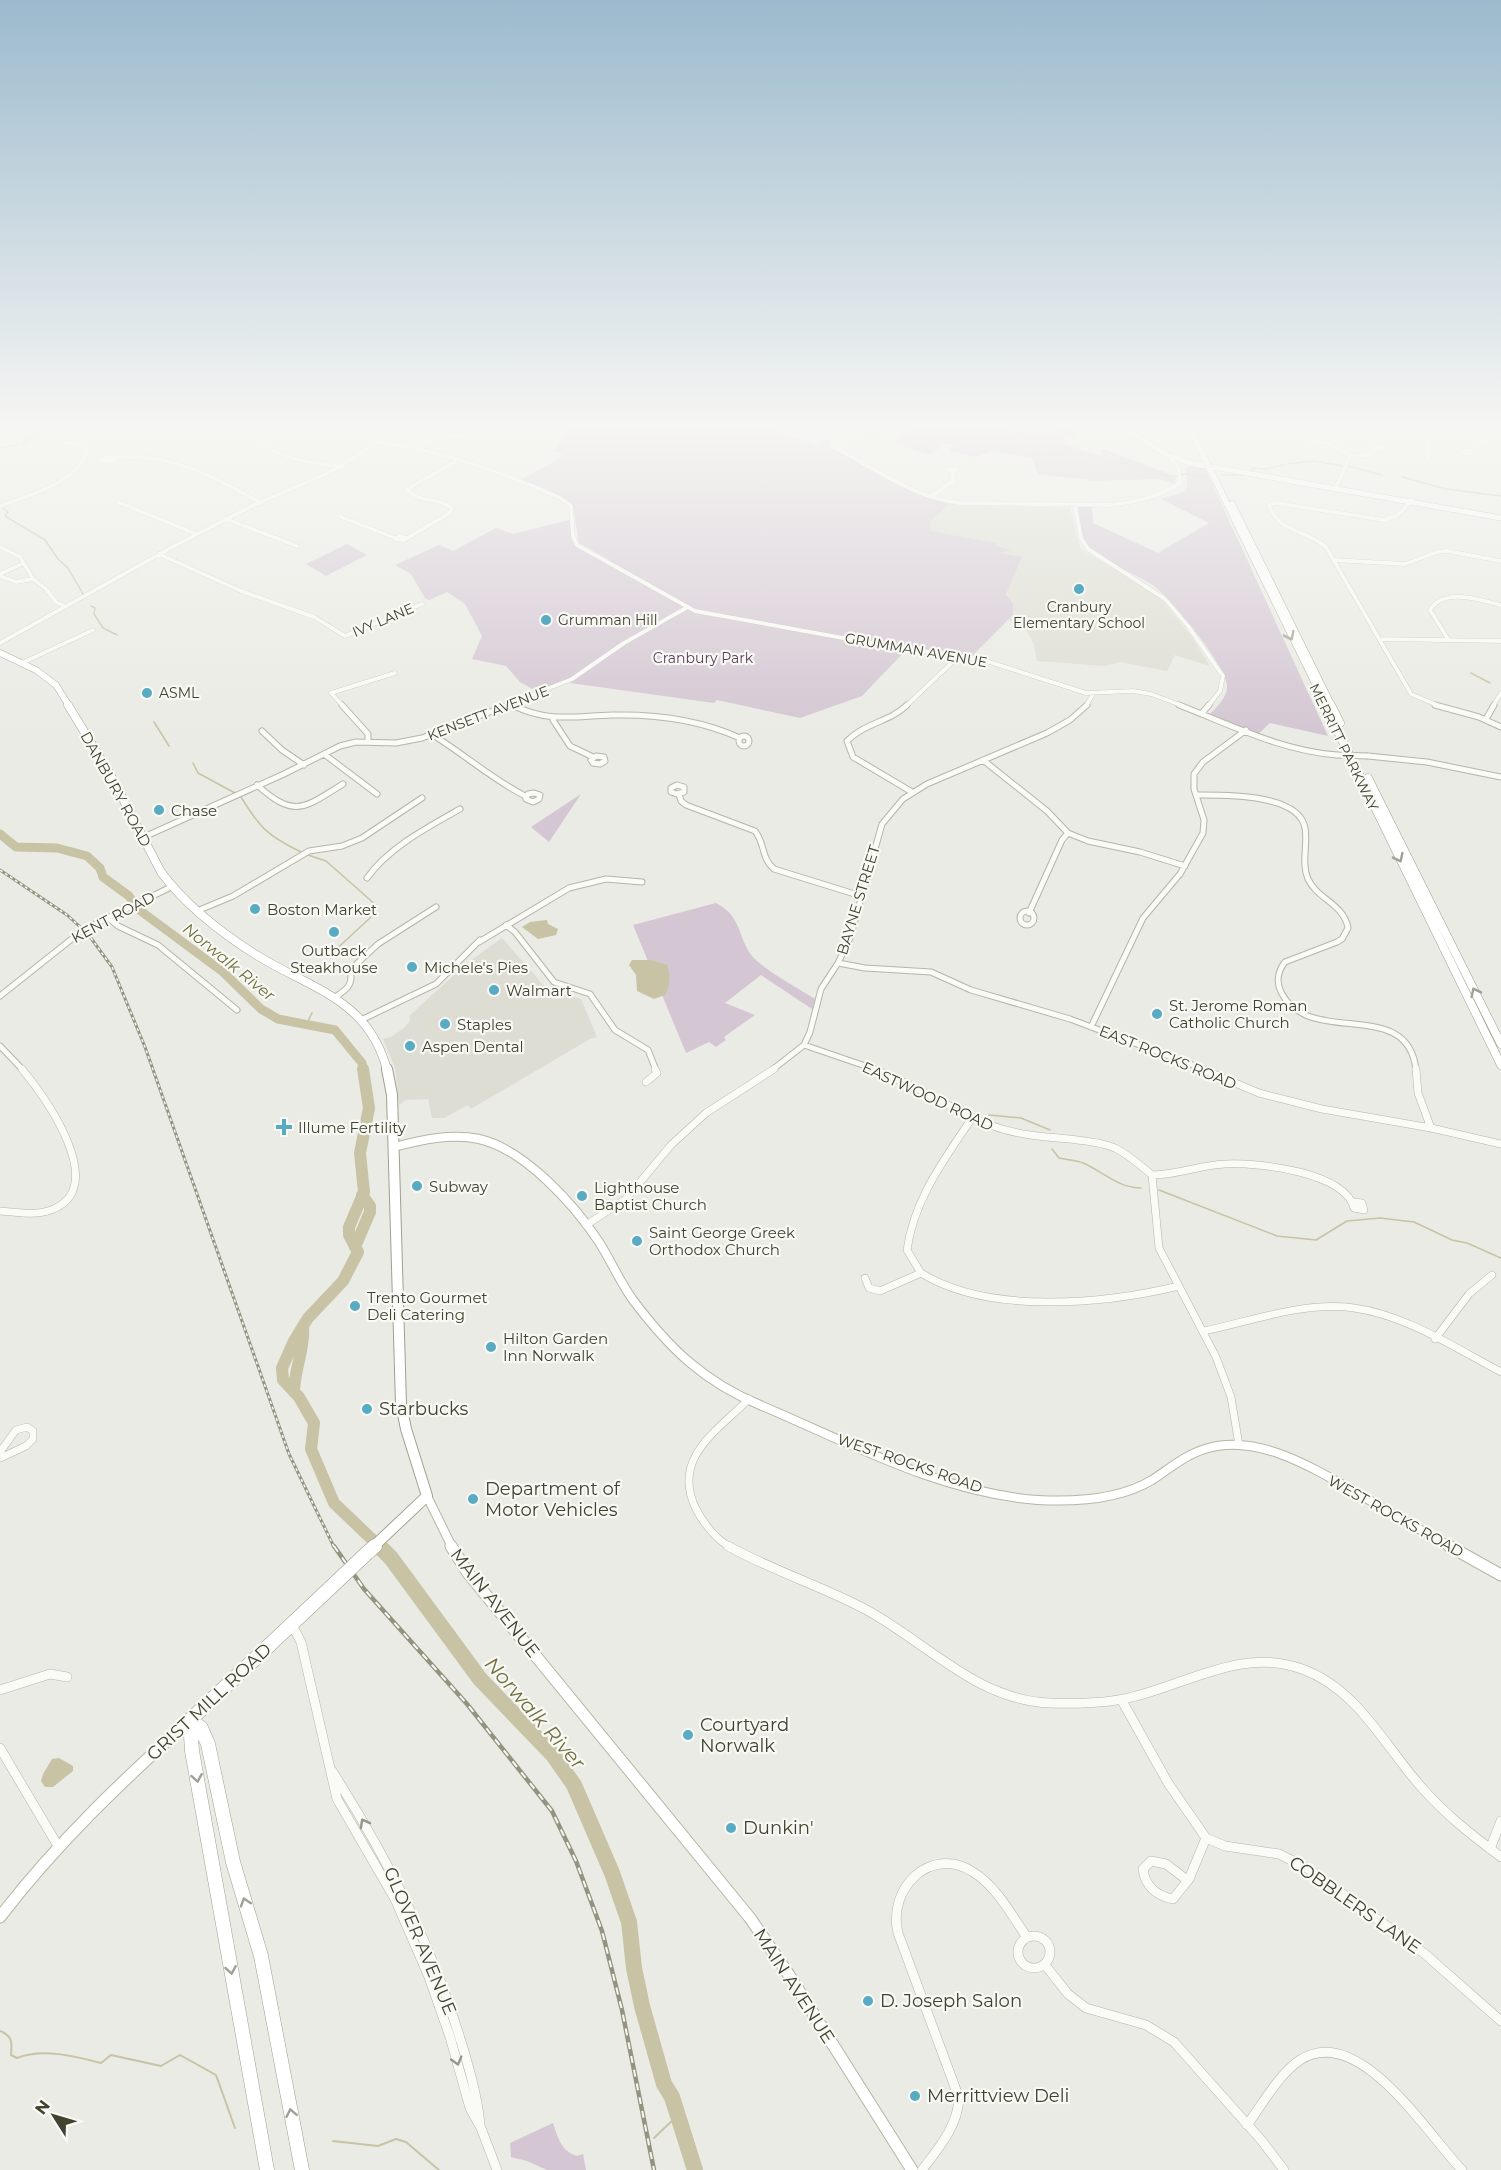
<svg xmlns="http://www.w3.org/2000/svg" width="1501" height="2170" font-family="Montserrat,sans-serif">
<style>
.built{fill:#ddddd3}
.green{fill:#d4c7d3}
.water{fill:#c7c3a4}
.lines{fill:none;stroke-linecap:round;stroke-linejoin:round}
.stream-far1{stroke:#c7c3a4;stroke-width:1.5}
.stream{stroke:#c7c3a4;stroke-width:2}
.river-far2{stroke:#c7c3a4;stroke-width:9}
.river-far1{stroke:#c7c3a4;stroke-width:12}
.river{stroke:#c7c3a4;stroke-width:16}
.minor-far3-casing{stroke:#b5b5aa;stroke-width:4.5}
.minor-far2-casing{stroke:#b5b5aa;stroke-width:7}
.minor-far1-casing{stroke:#b5b5aa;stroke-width:8}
.minor-casing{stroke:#b5b5aa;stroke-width:10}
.major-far2-casing{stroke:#b6b5a5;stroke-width:6}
.major-far1-casing{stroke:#b6b5a5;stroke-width:10}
.major-casing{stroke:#b6b5a5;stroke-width:13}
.highway-far3-casing{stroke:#a0a08e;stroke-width:7}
.highway-far2-casing{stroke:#a0a08e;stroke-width:9}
.highway-far1-casing{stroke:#a0a08e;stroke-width:12}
.highway-casing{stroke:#a0a08e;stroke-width:15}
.minor-far3{stroke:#fafaf7;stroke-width:4}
.minor-far2{stroke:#fafaf7;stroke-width:5}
.minor-far1{stroke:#fafaf7;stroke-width:7}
.minor{stroke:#fafaf7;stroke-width:9}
.major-far2{stroke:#fff;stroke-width:5}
.major-far1{stroke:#fff;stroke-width:8}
.major{stroke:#fff;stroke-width:11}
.highway-far3{stroke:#fff;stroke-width:6}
.highway-far2{stroke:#fff;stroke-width:8}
.highway-far1{stroke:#fff;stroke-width:10}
.highway{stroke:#fff;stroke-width:14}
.rail-far1-casing{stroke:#939380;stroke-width:3}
.rail-casing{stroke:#939380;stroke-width:4.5}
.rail-far1{stroke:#f8f8f5;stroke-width:1.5;stroke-dasharray:3;stroke-linecap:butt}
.rail{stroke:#f8f8f5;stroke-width:2;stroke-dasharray:7;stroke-linecap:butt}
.minor-bridge-casing{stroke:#b5b5aa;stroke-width:7;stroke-linecap:butt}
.highway-bridge-far1-casing{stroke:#a0a08e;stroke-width:7;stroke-linecap:butt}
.highway-bridge-casing{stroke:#a0a08e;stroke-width:15;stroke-linecap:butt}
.minor-bridge{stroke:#fafaf7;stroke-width:5}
.highway-bridge-far1{stroke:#fff;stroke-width:6}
.highway-bridge{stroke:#fff;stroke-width:14}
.oneway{stroke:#a0a096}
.oneway2{stroke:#959588}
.poi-dot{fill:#58abc2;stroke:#f8f8f5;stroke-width:2}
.labels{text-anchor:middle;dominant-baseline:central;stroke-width:4.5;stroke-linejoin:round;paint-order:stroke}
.far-poi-label{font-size:14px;fill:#42422e;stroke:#f8f8f5;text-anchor:start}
.far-street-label{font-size:14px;fill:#42422e;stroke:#f8f8f5}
.far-park-label{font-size:14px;fill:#5c3d57;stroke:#f8f8f5}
.street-label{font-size:15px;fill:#42422e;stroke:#f8f8f5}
.poi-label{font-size:15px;fill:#42422e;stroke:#f8f8f5;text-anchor:start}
.water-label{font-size:16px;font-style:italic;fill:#726e3c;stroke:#f8f8f5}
.near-poi-label{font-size:18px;fill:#42422e;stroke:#f8f8f5;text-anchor:start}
.near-street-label{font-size:18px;fill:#42422e;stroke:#f8f8f5}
.near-water-label{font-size:20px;font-style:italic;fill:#726e3c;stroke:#f8f8f5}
</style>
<rect width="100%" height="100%" fill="#ebebe5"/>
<path class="built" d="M950,503L1070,508L1080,547L1087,553L1155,592L1192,637L1210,666L1175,655L1167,671L1120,662L1105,666L1037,661L1034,644L1027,632L1018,621H1008L1013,615L995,552V543L931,532L930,522Z
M502,938L546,988L581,999L597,1037L590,1039L471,1109L468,1105L444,1118H432L428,1099L406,1100L399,1105L395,1068L383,1039L391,1037L404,1028L410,1021L409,1016L467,963Z"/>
<path class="green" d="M570,427H775L784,434L816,445L820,440L830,441L828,448L838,450L895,483L950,503L930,522L931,531L995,543L996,546L1012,550L999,553L1022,557L1006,594L1013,604V615L972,656L904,648L906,650L862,696L800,718L717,700L714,703L570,683L624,644V641L568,680L538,692L520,682L506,666L472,659L482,636L465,604L447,592L429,600L425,598L411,574L395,565L439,545L453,551L496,528L513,534L570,520L575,546L611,563V561L579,543L573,507L568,501L521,480L560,458L562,454L554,451Z
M912,427H983L1040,434L1059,433L1057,427H1067L1079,433L1076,438L1066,436L1062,443L1100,456L1103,449L1176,476L1175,484L1159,479L1087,481L1088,479L1038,475L1032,458L993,451L974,457L949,451L954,442H947L930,455L893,443Z
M1190,466H1204L1328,736L1270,723L1255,737L1209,715C1217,707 1228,697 1227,685C1226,666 1171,598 1154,586C1136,573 1102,563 1088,546C1081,536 1080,519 1078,507H1092L1093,523L1158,553L1209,523L1161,499L1184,492L1187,486L1186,468Z
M347,544L367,555L326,576L306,564Z
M581,794L549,842L531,827Z
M716,903C745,918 737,943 756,960C773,975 796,987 815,999L812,1009L761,975L725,1003L755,1015L724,1037L726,1040L716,1047L709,1042L686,1053L633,925Z
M553,2123C558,2138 561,2151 577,2156L583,2154L586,2170H547L527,2161L511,2157L510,2143Z"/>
<path class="water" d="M547,920L548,924L558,929L556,935L538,939L522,927L530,922Z
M632,960H651L667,965C671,974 670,987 665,995L654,999L637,991L636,975L629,965Z
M59,1758L73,1766V1771L53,1787H45L41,1781L43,1774L52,1759Z"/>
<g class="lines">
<path class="stream-far1" d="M838,427L881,436
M892,436L1051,454H1061L1058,452L1068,448L1090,457L1143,467L1170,477L1184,474L1208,477
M22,444L49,427
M0,448L17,445
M1287,464L1314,461L1343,466
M1348,466L1382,475
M1250,473L1254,468L1266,469L1283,465
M1221,475H1244
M1402,477L1446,489L1501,496
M3,508L8,512L5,516L45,540L58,559L68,568L83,594
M91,606L95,608L94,614L103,628L117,635
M1471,673L1490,683
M154,722L169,746
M193,763L198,773L235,793
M241,797C260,828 268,836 301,852
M308,855L326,861L377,906L370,918L331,954
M306,1025L312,1013
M989,1115L1021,1118L1050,1130
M1052,1149L1059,1158C1067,1160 1076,1160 1083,1163C1104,1172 1118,1188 1141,1188
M1159,1190L1277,1236L1316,1240L1347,1221L1380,1218L1414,1222L1452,1240L1467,1243L1501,1258"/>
<path class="stream" d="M0,2031C13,2036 12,2043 11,2055L17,2058C43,2048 74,2056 101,2063L111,2055L161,2066L180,2055L216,2075L235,2128
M654,2138L678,2115
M333,2141L378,2146L396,2139L406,2142L439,2170"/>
<path class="river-far2" d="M0,834L16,847L57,848L87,856L100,868L103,877L129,896L138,909L223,972L261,1009L278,1019L335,1030L362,1063L363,1070"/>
<path class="river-far1" d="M363,1069L369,1108L360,1153L364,1192L349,1227V1235L358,1252L343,1281L308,1318L294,1341L282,1368L283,1380L299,1397L314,1423L311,1449L334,1503L380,1547
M355,1247L370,1212V1206L362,1195
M294,1392C294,1370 305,1349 303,1327"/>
<path class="river" d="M379,1546L391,1558L480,1679L553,1755L574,1785L612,1873L629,1922L634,1968L642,2006L664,2084L672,2097L695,2170"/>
<g class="minor-far3-casing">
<path id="minor-far3" d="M6,427L13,439
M258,427L260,441C283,462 313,462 342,467
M1257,427C1286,442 1324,434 1350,456
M1477,427L1501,440
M379,442C441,451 503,472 560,498L571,506L573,536L577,545L695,611L887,646L980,659L1086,693L1133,691L1151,694L1183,706
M839,445L843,448H835Z
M838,449C877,470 915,498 960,503L1110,505C1135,502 1159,497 1180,483L1179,469L1167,455
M417,450L434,438L478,434L488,427
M1466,450L1473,454L1462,453Z
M1469,451L1478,443L1496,437
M1350,456L1367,455L1384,447L1370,446L1377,449
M115,458L109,462L101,460C110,455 118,457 128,457C178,456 218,479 261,503
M1428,460L1427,430L1431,427
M948,470H957L953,473Z
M1336,487L1350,456
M932,496L953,481V473
M1412,500L1398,515L1384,520L1276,503L1269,505C1277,532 1307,530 1326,547L1411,694L1439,706
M118,502L196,534
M0,506C27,496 84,481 87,448L81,444L66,443
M1075,506L1081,538L1088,549L1165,599L1188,626L1223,676L1220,691L1208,706
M341,517L395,538
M226,519L297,546
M406,538L400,536L395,539L404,540L448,514L452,509C439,496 418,504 407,489L455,462
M0,547L20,557L33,579L46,589L56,602L64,606
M159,554L241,591L314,617L345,636L422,604
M1334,560L1405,564L1437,552L1447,551L1501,561
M0,574L24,563
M0,576L16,582L33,579
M1379,639L1501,641
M1448,639L1430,610C1444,587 1480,600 1501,605
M0,643L176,545L254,505L328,473L379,442L364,435L365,427
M22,663L93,630
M512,705L515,706
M343,706L331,693L395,673
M504,706L572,679L624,643L686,608
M906,706L960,655
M1086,706L1093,694
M1493,706L1501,693"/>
</g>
<g class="minor-far2-casing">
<path id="minor-far2" d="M342,705L368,734V742
M512,705C549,723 573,716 612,715C654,714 701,720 740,738
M907,705C890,722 866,722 847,741L853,757L912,792
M1179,705C1231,725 1282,751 1337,755
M1435,705L1479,717L1501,727
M1202,713L1209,705
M1486,719L1494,705
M553,720L570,746L593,757
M262,731L282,750L304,765
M433,735C465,755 492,779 525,796
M739 741a5 5 0 1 1 10 0a5 5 0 1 1-10 0Z
M324,754L377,794
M596,756L604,757L605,761L600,764L593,763L591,760Z
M1368,756L1427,762L1501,777
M983,760L1047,811L1068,833L1088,841L1140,852L1185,866
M257,785C295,819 304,808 343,784
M677,785L684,787V792L677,794L671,792V788Z
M534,793L540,795L539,799L533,802L526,799L528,794Z
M679,794L681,801L686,805L755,831C765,843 761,858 774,869L861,896
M1196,795C1222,795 1299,793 1305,828C1308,844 1301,863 1308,879C1317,899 1344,904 1348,928L1342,939L1337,942L1285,962C1278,971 1276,982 1281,992C1309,1049 1408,995 1416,1070
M144,837L284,774L340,746L356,742L396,743L422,738L508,705
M367,878C388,848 428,827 460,809
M197,911L233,896L309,851L342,846L362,838L422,798
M1020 918a7 7 0 1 1 14 0a7 7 0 1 1-14 0Z
M1029,913L1062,840L1068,833
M107,917L118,926L158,945L237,1010
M506,925L515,932L554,982L590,994L615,1030L648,1050L656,1070
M479,942L569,888L606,879L642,882
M838,963L865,968L931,972L971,990L1070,1019L1206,1070
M0,996L83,930L171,887
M335,997C346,990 354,985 350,970L378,944L436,907
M361,1020L436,984L480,940
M1091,1027L1143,918L1180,874L1203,833L1204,820L1194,789V774L1203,762L1246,730
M804,1045L877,1070
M0,1046L23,1070
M772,1070L804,1045L810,1032L821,989L838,963L850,938L882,824L903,799L927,784L1047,733L1070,720L1087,705"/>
</g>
<g class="minor-far1-casing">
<path id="minor-far1" d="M873,1069C915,1084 951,1110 993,1126C1017,1135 1044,1137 1070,1139C1084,1141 1102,1142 1115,1148C1129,1155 1140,1165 1152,1175
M1202,1069L1259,1093L1322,1109L1431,1128L1501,1144
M1416,1069L1418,1093L1431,1128
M646,1082L657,1073L655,1069
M1152,1175L1159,1248L1216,1357L1231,1397L1239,1445
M1152,1175C1177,1175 1200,1165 1225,1164C1257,1162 1345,1172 1354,1208L1364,1210L1362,1203L1354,1202
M0,1211C17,1212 35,1216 51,1210C111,1188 45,1097 22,1069
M586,1225L626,1199L671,1145L706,1113L774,1069
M921,1273L907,1250C914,1199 944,1160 972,1118
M865,1278L869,1288L880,1291L921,1273C989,1315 1104,1304 1179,1286
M1204,1331C1251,1321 1305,1301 1354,1308C1406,1315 1455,1348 1501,1372
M1435,1339L1469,1294L1492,1275
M0,1452L16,1430L27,1427L33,1431V1439L26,1446L0,1458
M730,1547C716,1539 704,1524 696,1509C671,1458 717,1431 749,1399"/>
</g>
<g class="minor-casing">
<path id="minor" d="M728,1546C771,1570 819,1585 863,1608C926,1641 975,1700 1050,1703C1077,1704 1105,1704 1132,1697C1188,1684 1243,1647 1302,1669C1358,1689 1385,1747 1423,1789C1446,1815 1473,1836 1501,1857
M292,1625L301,1642L337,1799L395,1899L429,1977L450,2037L470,2108L481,2128L497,2170
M0,1690L50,1674L67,1677
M1121,1699L1168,1783L1206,1838L1225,1846L1279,1854L1307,1868L1425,1954L1501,2021
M0,1748L58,1846
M332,1771C385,1854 430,1940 459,2035C468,2064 477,2094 480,2124
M1490,1849L1501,1821
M1187,1880L1166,1864L1151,1861L1143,1869C1145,1886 1157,1896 1173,1899L1189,1879L1206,1838
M1018 1952a16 16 0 1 1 32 0a16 16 0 1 1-32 0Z
M1045,1965L1068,1994L1086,2008L1146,2025L1174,2042L1262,2141L1284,2170
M1247,2125C1262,2105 1278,2075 1300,2060C1359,2022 1427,2134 1462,2170
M922,2170C938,2149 958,2126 959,2098L898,1933C887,1888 931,1845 973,1872C996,1886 1011,1914 1026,1936"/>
</g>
<g class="major-far2-casing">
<path id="major-far2" d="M1123,427L1167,455L1190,463L1501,518"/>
</g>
<g class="major-far1-casing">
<path id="major-far1" d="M394,1147C421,1140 451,1133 479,1139C524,1149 574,1204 599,1242C611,1261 620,1282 633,1300C669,1348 704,1382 760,1405C848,1442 940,1493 1038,1500C1076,1502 1119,1500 1152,1480C1169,1469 1185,1455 1205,1449C1262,1431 1324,1475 1371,1501C1397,1517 1424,1532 1451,1547
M427,1496L452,1547"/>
</g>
<g class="major-casing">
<path id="major" d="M451,1546L468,1573L750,1918L789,1975L912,2170
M1449,1546L1501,1575
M0,1917C56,1844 122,1781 190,1720"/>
</g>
<g class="highway-far3-casing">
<path id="highway-far3" d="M1189,427L1207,463
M1210,469L1326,706
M1232,504L1332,706
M0,653L36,670L56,685L69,706"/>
</g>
<g class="highway-far2-casing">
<path id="highway-far2" d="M68,705L110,774L161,872C187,907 221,933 258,956C312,989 369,1000 387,1070
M1325,705L1501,1065
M1331,705L1340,723
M1368,778L1501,1044"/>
</g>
<g class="highway-far1-casing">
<path id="highway-far1" d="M373,1547L427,1496L406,1429L401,1404L392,1095L387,1069"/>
</g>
<g class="highway-casing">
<path id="highway" d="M367,1553L375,1546
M190,1720L201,1728L208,1744L233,1862L261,1956L302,2170
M190,1720L192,1751L267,2170
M190,1720L330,1588"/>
</g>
<use href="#minor-far3" class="minor-far3"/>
<use href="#minor-far2" class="minor-far2"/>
<use href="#minor-far1" class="minor-far1"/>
<use href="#minor" class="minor"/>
<use href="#major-far2" class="major-far2"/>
<use href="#major-far1" class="major-far1"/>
<use href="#major" class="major"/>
<use href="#highway-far3" class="highway-far3"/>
<use href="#highway-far2" class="highway-far2"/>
<use href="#highway-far1" class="highway-far1"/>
<use href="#highway" class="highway"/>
<g class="rail-far1-casing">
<path id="rail-far1" d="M0,870L67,915L88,934L112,967L145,1047L289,1454L334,1547"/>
</g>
<g class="rail-casing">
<path id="rail" d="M334,1546L364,1589L467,1704L552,1811L576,1861L602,1931L622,2010L654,2170"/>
</g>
<use href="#rail-far1" class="rail-far1"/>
<use href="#rail" class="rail"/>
<g class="minor-bridge-casing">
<path id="minor-bridge" d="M1337,755L1368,756"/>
</g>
<g class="highway-bridge-far1-casing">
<path id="highway-bridge-far1" d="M1207,463L1210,469"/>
</g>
<g class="highway-bridge-casing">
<path id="highway-bridge" d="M330,1588L367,1553"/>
</g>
<use href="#minor-bridge" class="minor-bridge"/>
<use href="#highway-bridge-far1" class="highway-bridge-far1"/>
<use href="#highway-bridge" class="highway-bridge"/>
</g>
<defs><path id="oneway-chevron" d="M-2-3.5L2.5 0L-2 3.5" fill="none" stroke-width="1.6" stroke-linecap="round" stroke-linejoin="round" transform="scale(1.5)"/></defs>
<g class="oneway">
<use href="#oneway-chevron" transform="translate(1290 636) rotate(64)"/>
<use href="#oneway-chevron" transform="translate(1399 858) rotate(64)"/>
<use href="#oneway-chevron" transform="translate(1475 992) rotate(-116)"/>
<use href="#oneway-chevron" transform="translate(197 1778) rotate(80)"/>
<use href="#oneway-chevron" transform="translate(245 1902) rotate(-108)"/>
<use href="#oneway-chevron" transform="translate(231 1970) rotate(80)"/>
<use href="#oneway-chevron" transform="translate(291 2113) rotate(-101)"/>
</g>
<g class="oneway2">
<use href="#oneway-chevron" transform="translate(364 1823) rotate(-119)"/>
<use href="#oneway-chevron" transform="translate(457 2061) rotate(74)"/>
</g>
<linearGradient id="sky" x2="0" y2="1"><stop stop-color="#9bbacd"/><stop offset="0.58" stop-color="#f6f6f3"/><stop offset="1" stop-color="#f6f6f3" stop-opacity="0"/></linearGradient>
<rect width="1501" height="731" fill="url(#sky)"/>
<g class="poi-dot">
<circle cx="1079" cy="589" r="6"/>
<circle cx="546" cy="620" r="6"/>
<circle cx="147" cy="693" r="6"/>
<circle cx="159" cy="810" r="6"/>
<circle cx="255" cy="909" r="6"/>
<circle cx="334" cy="932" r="6"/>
<circle cx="412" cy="967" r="6"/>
<circle cx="494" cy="990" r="6"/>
<circle cx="1157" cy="1014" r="6"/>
<circle cx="445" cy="1024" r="6"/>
<circle cx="410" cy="1046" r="6"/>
<path d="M281 1118h6v6h6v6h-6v6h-6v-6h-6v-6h6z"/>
<circle cx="417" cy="1186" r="6"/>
<circle cx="582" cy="1196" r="6"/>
<circle cx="637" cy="1241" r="6"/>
<circle cx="355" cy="1306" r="6"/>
<circle cx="491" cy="1347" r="6"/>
<circle cx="367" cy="1409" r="6"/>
<circle cx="473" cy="1499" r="6"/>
<circle cx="688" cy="1735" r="6"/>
<circle cx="731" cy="1828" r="6"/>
<circle cx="868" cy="2001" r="6"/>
<circle cx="915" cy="2096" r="6"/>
</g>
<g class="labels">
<g class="far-poi-label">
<text x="1079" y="607" text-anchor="middle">Cranbury<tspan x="1079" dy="16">Elementary School</tspan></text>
<text x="558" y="620">Grumman Hill</text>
<text x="159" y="693">ASML</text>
</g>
<g class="far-street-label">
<text transform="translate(383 620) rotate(-23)">IVY LANE</text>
<text transform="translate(916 650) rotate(10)">GRUMMAN AVENUE</text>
<text transform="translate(488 713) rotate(-21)">KENSETT AVENUE</text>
<text transform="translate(1344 747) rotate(64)">MERRITT PARKWAY</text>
</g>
<g class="far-park-label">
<text x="703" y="658">Cranbury Park</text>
</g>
<g class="street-label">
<text transform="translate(116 789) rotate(61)">DANBURY ROAD</text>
<text transform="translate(858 900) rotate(-73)">BAYNE STREET</text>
<text transform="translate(113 917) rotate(-28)">KENT ROAD</text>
<text transform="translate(1168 1057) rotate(22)">EAST ROCKS ROAD</text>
<text transform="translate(928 1096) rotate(25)">EASTWOOD ROAD</text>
<text transform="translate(910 1463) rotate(19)">WEST ROCKS ROAD</text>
<text transform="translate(1396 1516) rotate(29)">WEST ROCKS ROAD</text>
</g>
<g class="poi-label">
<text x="171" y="810">Chase</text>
<text x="267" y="909">Boston Market</text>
<text x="334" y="950" text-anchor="middle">Outback<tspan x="334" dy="17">Steakhouse</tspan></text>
<text x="424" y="967">Michele's Pies</text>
<text x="506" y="990">Walmart</text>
<text x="1169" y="1005">St. Jerome Roman<tspan x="1169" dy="17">Catholic Church</tspan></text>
<text x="457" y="1024">Staples</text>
<text x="422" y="1046">Aspen Dental</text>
<text x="298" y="1127">Illume Fertility</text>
<text x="429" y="1186">Subway</text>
<text x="594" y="1187">Lighthouse<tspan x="594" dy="17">Baptist Church</tspan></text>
<text x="649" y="1232">Saint George Greek<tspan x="649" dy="17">Orthodox Church</tspan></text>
<text x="367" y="1297">Trento Gourmet<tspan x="367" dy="17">Deli Catering</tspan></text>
<text x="503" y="1338">Hilton Garden<tspan x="503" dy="17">Inn Norwalk</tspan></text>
</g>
<g class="water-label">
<text transform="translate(229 962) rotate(39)">Norwalk River</text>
</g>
<g class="near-poi-label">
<text x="379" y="1409">Starbucks</text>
<text x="485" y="1489">Department of<tspan x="485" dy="21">Motor Vehicles</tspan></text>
<text x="700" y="1725">Courtyard<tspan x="700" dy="21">Norwalk</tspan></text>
<text x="743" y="1828">Dunkin'</text>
<text x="880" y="2001">D. Joseph Salon</text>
<text x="927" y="2096">Merrittview Deli</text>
</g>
<g class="near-street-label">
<text transform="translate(495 1603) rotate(52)">MAIN AVENUE</text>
<text transform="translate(209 1702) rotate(-43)">GRIST MILL ROAD</text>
<text transform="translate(1355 1905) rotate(35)">COBBLERS LANE</text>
<text transform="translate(420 1941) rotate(67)">GLOVER AVENUE</text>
<text transform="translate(794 1986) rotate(57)">MAIN AVENUE</text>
</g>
<g class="near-water-label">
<text transform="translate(535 1713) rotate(49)">Norwalk River</text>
</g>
</g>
<g transform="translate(54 2116) rotate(307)" stroke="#f8f8f5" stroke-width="4.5" paint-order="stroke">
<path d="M0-4.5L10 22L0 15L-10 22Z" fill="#42422e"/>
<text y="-9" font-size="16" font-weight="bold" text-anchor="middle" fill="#42422e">N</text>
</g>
</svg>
